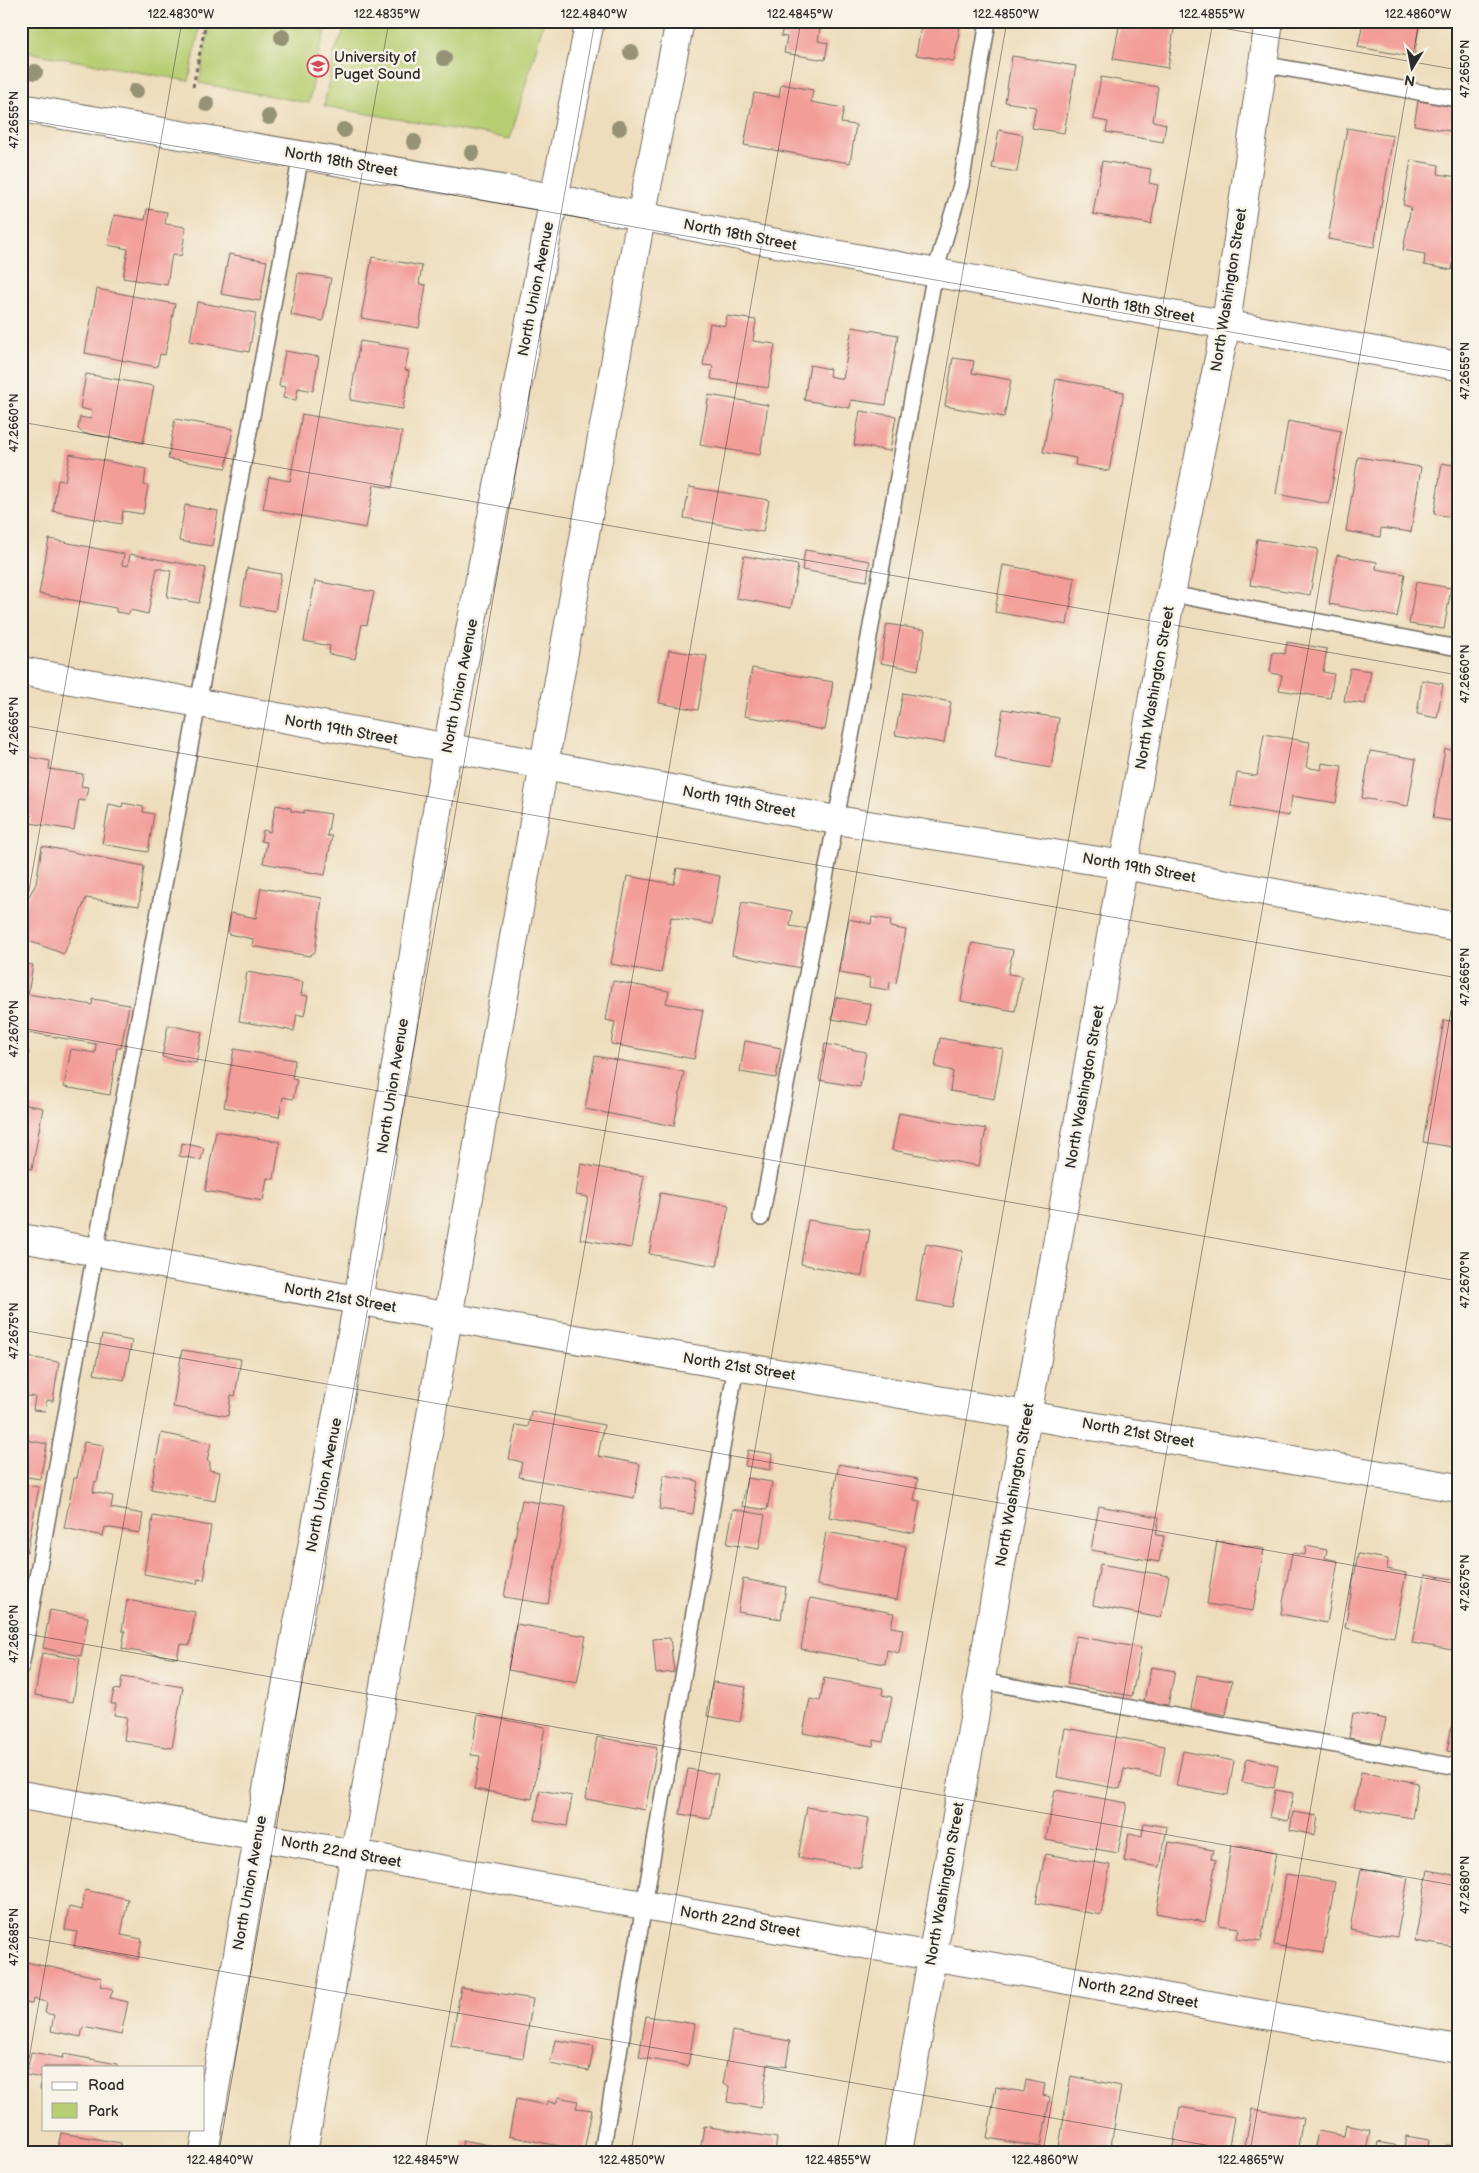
<svg xmlns="http://www.w3.org/2000/svg" width="1479" height="2173" font-family="'Balsamiq Sans',sans-serif">
<style>
.green{fill:#b8ce72;stroke:#727c4e}
.building{fill:#f39d99}
.lines{fill:none;stroke-linecap:round;stroke-linejoin:round}
.service-casing{stroke:#6f695e;stroke-width:18}
.minor-casing{stroke:#6f695e;stroke-width:30}
.tertiary-casing{stroke:#6f695e;stroke-width:30}
.secondary-casing{stroke:#6f695e;stroke-width:30}
.path{stroke:#6f695e;stroke-width:3;stroke-dasharray:4 4;stroke-linecap:butt}
.service{stroke:#fff;stroke-width:15}
.minor{stroke:#fff;stroke-width:28}
.tertiary{stroke:#fff;stroke-width:28}
.secondary{stroke:#fff;stroke-width:28}
.tree{fill:#969276}
.ticks{fill:none;stroke:#2b2b2b;stroke-width:1;stroke-opacity:0.45}
.labels{text-anchor:middle;dominant-baseline:central;stroke-width:5;stroke-linejoin:round;paint-order:stroke}
.poi-label{font-size:15px;fill:#2b2b2b;stroke:#f7f3e8;text-anchor:start}
.street-label{font-size:15px;fill:#2b2b2b;stroke:#f7f3e8}
.neatline{fill:none;stroke:#2b2b2b;stroke-width:2}
.ticks-label{font-size:12px;text-anchor:middle;fill:#2b2b2b}
</style>
<rect width="100%" height="100%" fill="#f7f3e8"/>
<filter id="ink" filterUnits="userSpaceOnUse"><feTurbulence type="fractalNoise" baseFrequency=".02" numOctaves="2"/><feDisplacementMap in="SourceGraphic" scale="10" xChannelSelector="R" yChannelSelector="G"/><feConvolveMatrix kernelMatrix="1 2 1 2 8 2 1 2 1" color-interpolation-filters="sRGB"/></filter>
<filter id="wash" filterUnits="userSpaceOnUse"><feTurbulence type="fractalNoise" baseFrequency=".0096" numOctaves="4" result="noise"/><feDisplacementMap in="SourceGraphic" scale="20" xChannelSelector="R" yChannelSelector="G"/><feGaussianBlur stdDeviation="1.12" result="paint"/><feColorMatrix in="noise" values="0 0 0 0 0 0 0 0 0 0 0 0 0 0 0 0 0 1.4 0 .05"/><feComposite in="paint" operator="in"/></filter>
<g filter="url(#wash)">
<rect width="100%" height="100%" fill="#eeddbc"/>
<path class="green" d="M21,21H196L200,25L189,81L21,51Z
M223,21H329L320,48L309,103L199,83L209,27Z
M348,21H544L510,139L324,106L334,53Z"/>
<g id="blocks">
<path class="building" d="M784,21H821L818,41L828,43L825,60L784,53L787,37L781,36Z
M922,21H961L954,61L916,55Z
M1120,21L1175,22L1168,68L1113,59Z
M1363,21H1420L1414,57L1358,47Z
M1012,56L1076,66L1064,133L1032,128L1036,107L1005,102Z
M1101,77L1158,87L1153,121L1166,124L1163,142L1106,132L1108,122L1093,119Z
M781,84L813,90L811,102L844,108L841,123L856,125L850,163L744,145L754,93L779,97Z
M1418,101L1454,107L1450,131L1414,125Z
M1347,128L1393,136L1374,247L1328,239Z
M999,130L1023,135L1017,172L992,168Z
M1411,160L1439,165L1438,174L1458,177V239L1452,270L1424,265L1425,254L1403,250L1411,207L1403,205Z
M1102,161L1151,169L1149,183L1158,185L1151,224L1093,214Z
M147,209L167,212L165,224L186,227L181,256L172,254L167,285L123,278L128,249L108,245L114,215L145,220Z
M229,254L267,261L260,301L221,294Z
M372,257L422,266L419,284L426,285L419,328L361,318Z
M298,273L331,278L323,321L291,315Z
M97,289L175,304L165,355L160,354L157,367L85,353Z
M197,302L256,313L249,352L190,341Z
M727,316L756,320L753,341L775,344L768,388L711,379L713,366L703,365L710,323L725,326Z
M852,327L898,335L886,405L851,400L850,408L804,400L810,365L830,369L829,376L843,379Z
M360,341L409,349L405,370L409,371L403,409L350,400Z
M285,351L319,357L313,391L298,388L296,400L283,398L285,387L279,386Z
M953,358L974,361L972,373L1011,380L1004,417L945,406Z
M86,374L154,386L143,443L83,433L78,429L80,417L91,419L92,411L80,408Z
M1056,379L1124,392L1109,471L1075,465L1076,458L1043,452Z
M709,395L768,405L760,455L700,445Z
M860,411L896,416L890,451L854,445Z
M302,414L402,432L392,488L374,485L366,528L263,509L269,477L290,481Z
M175,419L233,429L226,468L168,459Z
M1288,421L1341,431L1329,504L1276,494Z
M70,454L146,469L144,485L148,486L143,514L123,511L121,524L53,511L58,480L65,481Z
M1358,457L1421,467L1411,532L1381,528L1380,537L1346,531Z
M1442,463L1458,466V518L1434,514Z
M689,487L769,500L763,532L684,518Z
M185,505L218,511L212,546L179,541Z
M49,539L124,554L122,565L128,566L130,554L206,568L199,603L167,597L171,571L157,568L148,614L130,610L129,614L116,612V608L39,594Z
M1257,539L1318,549L1310,595L1250,585Z
M805,550L870,561L867,581L802,570Z
M1337,555L1377,562L1376,569L1405,574L1397,617L1329,604Z
M744,556L798,565L791,608L736,598Z
M1003,565L1075,578L1067,625L995,612Z
M247,568L281,574L275,611L241,605Z
M315,581L374,592L367,625L362,624L355,659L329,654L330,646L304,641Z
M1416,582L1451,588L1444,629L1409,624Z
M887,624L925,630L918,670L881,663Z
M1287,642L1327,649L1323,672L1334,674L1330,698L1279,690L1282,675L1270,673L1273,652L1285,654Z
M669,650L707,656L698,710L659,703Z
M752,668L833,682L825,730L744,716Z
M1350,668L1371,671L1365,704L1344,701Z
M1422,680L1443,684L1437,718L1417,714Z
M903,693L951,702L944,743L895,735Z
M1003,709L1059,718L1051,768L995,758Z
M1264,734L1310,742L1306,767L1321,770L1322,763L1342,766L1336,803L1292,796L1289,816L1231,806L1237,773L1257,776Z
M1445,749L1458,751V822L1433,818Z
M1370,751L1416,759L1408,806L1362,798Z
M24,756L50,761L49,769L83,774L81,786L88,787L85,801L79,800L74,830L30,823L31,815L21,813V772Z
M123,803L144,807L143,812L154,814L148,852L102,844L109,804L122,807Z
M276,805L291,808V811L304,813V810L331,814L327,836H332L325,875L263,863L267,842L261,841L263,830L270,832Z
M42,846L144,866L139,906L86,898L64,954L21,938V902L25,903L36,884Z
M677,868L720,876L712,924L671,917L661,973L611,964L627,876L674,884Z
M261,888L322,898L315,952L309,956L252,946L253,939L228,934L231,913L256,918Z
M742,902L792,911L790,926L808,929L801,968L732,955Z
M872,917L891,920L890,927L906,930L896,983L890,982L889,990L869,987L870,978L839,973L849,919L871,924Z
M972,943L1013,950L1008,974L1022,976L1015,1011L961,1001Z
M21,963L33,965L28,994L92,1005L93,999L129,1005L121,1048H117L110,1095L64,1087L71,1049L95,1053L96,1044L21,1031Z
M247,972L303,982L301,995L308,996L304,1016L297,1014L294,1031L239,1021Z
M613,981L669,991L666,1003L703,1010L694,1059L611,1044L615,1022L606,1020Z
M836,997L871,1004L867,1025L832,1019Z
M1444,1020L1458,1022V1148L1423,1142Z
M168,1025L202,1032L196,1063L162,1057Z
M940,1038L1003,1049L994,1099L950,1091L953,1071L935,1067Z
M745,1041L781,1048L776,1078L740,1072Z
M825,1044L866,1052L860,1087L819,1080Z
M21,1049L29,1051L22,1088H21Z
M234,1049L295,1060L292,1079L297,1080L293,1099L283,1097L279,1117L224,1107Z
M595,1056L684,1072L674,1126L585,1109Z
M21,1104L43,1108L32,1169L21,1167Z
M899,1113L986,1129L979,1166L892,1150Z
M216,1131L280,1142L274,1179L267,1178L263,1201L205,1191Z
M182,1143L204,1148L201,1160L179,1156Z
M581,1164L644,1176L631,1248L580,1239L588,1197L576,1195Z
M660,1193L729,1205L717,1266L649,1254Z
M808,1220L870,1230L862,1276L801,1264Z
M926,1244L963,1251L952,1307L916,1301Z
M102,1335L132,1341L124,1380L94,1374Z
M182,1350L241,1359L235,1396L231,1395L228,1416L173,1407Z
M21,1356L59,1362L53,1401L47,1400L45,1411L33,1410L35,1397L21,1395Z
M531,1411L604,1425L598,1456L640,1464L634,1498L519,1477L522,1462L509,1459L516,1425L528,1427Z
M161,1433L211,1443L207,1461L210,1462L209,1470L220,1472L215,1501L151,1489Z
M21,1439L47,1444L40,1479L21,1476Z
M84,1442L104,1445L97,1482L95,1481L93,1492L113,1496L111,1508L143,1514L140,1533L105,1527L103,1536L64,1528L74,1478H77Z
M748,1450L772,1454L770,1470L745,1466Z
M839,1464L918,1479L914,1500L920,1501L914,1533L829,1517Z
M664,1475L698,1481L693,1514L659,1509Z
M747,1478L772,1482L767,1510L742,1506Z
M21,1484L39,1487L27,1552L21,1551Z
M522,1500L566,1507L548,1604L504,1597Z
M1099,1506L1159,1517L1156,1535L1164,1536L1159,1562L1091,1550Z
M733,1509L765,1515L759,1549L727,1544Z
M153,1516L211,1526L204,1568L206,1569L204,1580L198,1579L197,1584L144,1574Z
M826,1532L906,1546L897,1600L817,1585Z
M1217,1541L1264,1549L1253,1611L1207,1604Z
M1306,1546L1327,1550L1325,1558L1338,1561L1327,1623L1281,1614L1292,1553L1305,1555Z
M1358,1554L1388,1559L1387,1569L1406,1573L1394,1637L1345,1628Z
M1100,1564L1169,1576L1161,1618L1093,1605Z
M1425,1574L1458,1580V1651L1412,1643Z
M743,1579L786,1587L781,1619L738,1612Z
M810,1598L894,1613L891,1627L903,1629L899,1653L887,1650L885,1664L801,1649Z
M127,1600L195,1612L190,1645L180,1644L177,1658L122,1649L125,1631H122Z
M50,1610L88,1617L81,1656L43,1648Z
M516,1624L586,1636L577,1683L508,1670Z
M1076,1636L1141,1648L1132,1696L1067,1684Z
M670,1638L674,1672L656,1674L653,1639Z
M42,1653L80,1659L73,1702L35,1695Z
M1151,1667L1175,1671L1168,1705L1144,1701Z
M1197,1675L1232,1681L1226,1715L1191,1709Z
M122,1677L183,1687L172,1748L124,1740L127,1717L114,1715L116,1704H111L114,1689L120,1690Z
M824,1678L883,1688L882,1695L892,1697L883,1742L874,1740L873,1746L803,1733L810,1699L820,1701Z
M713,1682L746,1687L740,1722L707,1716Z
M1455,1709L1458,1710V1753L1447,1751Z
M1353,1713L1386,1719L1381,1744L1349,1738Z
M478,1715L545,1727L532,1799L474,1789L480,1756L471,1755Z
M1065,1728L1165,1746L1160,1776L1124,1769L1120,1789L1057,1777Z
M597,1737L657,1748L645,1810L586,1799Z
M1183,1751L1234,1761L1228,1795L1176,1786Z
M1247,1758L1278,1765L1274,1788L1242,1782Z
M688,1769L718,1774L710,1819L680,1814Z
M1361,1772L1418,1783L1412,1818L1354,1808Z
M540,1790L572,1796L567,1826L535,1820Z
M1055,1790L1127,1803L1118,1853L1046,1840Z
M1275,1790L1293,1793L1288,1821L1269,1817Z
M807,1807L869,1818L861,1868L798,1858Z
M1293,1812L1318,1816L1315,1835L1290,1830Z
M1144,1823L1167,1827L1160,1867L1124,1861L1129,1833L1142,1836Z
M1169,1842L1213,1850L1211,1859L1216,1860L1205,1922L1156,1913Z
M1231,1845L1276,1852L1261,1941L1237,1938L1239,1928L1219,1925Z
M1045,1854L1110,1865L1101,1915L1036,1903Z
M1361,1869L1408,1878L1397,1937L1350,1929Z
M1428,1870L1458,1876V1948L1415,1941Z
M1286,1874L1335,1882L1323,1953L1274,1945Z
M85,1890L128,1899L121,1935L142,1939L138,1959L74,1947L77,1932L65,1930L69,1907L82,1910Z
M21,1961L102,1978L100,1986L113,1989L110,1998L128,2002L121,2035L83,2027L81,2037L51,2031L54,2015L45,2013L47,2002L33,1999L32,2004L21,2002Z
M461,1987L533,1999L523,2058L451,2046Z
M646,2016L695,2024L688,2066L639,2057Z
M732,2031L790,2041L786,2067L768,2064L761,2108L727,2102L729,2086L723,2084Z
M555,2040L594,2046L589,2071L550,2064Z
M31,2052L63,2058L64,2054L117,2064V2067H44V2090L40,2089L42,2078L26,2075Z
M1071,2076L1121,2086L1110,2152H1058Z
M1026,2080L1045,2084L1043,2095L1050,2097L1041,2147L987,2138L996,2087L1024,2092Z
M558,2097L578,2101L576,2108L592,2110L584,2151L509,2136L516,2099L546,2105L547,2101L556,2104Z
M1180,2107L1234,2117L1228,2152H1172Z
M1252,2109L1303,2118L1297,2152H1244Z
M1346,2125L1370,2130L1366,2152H1314L1318,2131L1344,2136Z
M704,2126L777,2138L775,2152H700Z
M61,2133L121,2143L119,2152H57Z
M1406,2136L1429,2140L1427,2152H1376L1378,2142L1404,2147Z
M463,2140L519,2151V2152H461Z
M1446,2145L1458,2147V2152H1445Z
M630,2146L659,2151V2152H629Z"/>
</g>
</g>
<g filter="url(#ink)">
<use href="#blocks" fill-opacity="0" stroke="#6f695e" stroke-width="1"/>
<g class="lines">
<g class="service-casing">
<path id="service" d="M1262,64L1458,99
M1171,594L1458,648
M761,1218L836,820L935,272L961,185L988,21
M21,1667L95,1252L301,155
M981,1681L1458,1767
M602,2152L736,1366"/>
</g>
<g class="minor-casing">
<path id="minor" d="M21,108L554,198C853,262 1156,311 1458,366
M21,671L544,765L836,820L1124,865L1458,927
M21,1795L1458,2049
M898,2152L1171,594L1226,324L1269,21"/>
</g>
<g class="tertiary-casing">
<path id="tertiary" d="M204,2152L258,1838L358,1301L447,749L554,198L590,21
M303,2152L544,765L641,217L680,21"/>
</g>
<g class="secondary-casing">
<path id="secondary" d="M21,1238L498,1326L1458,1488"/>
</g>
<path class="path" d="M193,87L206,21"/>
<use href="#service" class="service"/>
<use href="#minor" class="minor"/>
<use href="#tertiary" class="tertiary"/>
<use href="#secondary" class="secondary"/>
</g>
<g class="tree">
<circle cx="282" cy="37" r="8"/>
<circle cx="631" cy="52" r="8"/>
<circle cx="444" cy="58" r="8"/>
<circle cx="35" cy="72" r="8"/>
<circle cx="136" cy="91" r="8"/>
<circle cx="207" cy="104" r="8"/>
<circle cx="269" cy="117" r="8"/>
<circle cx="619" cy="128" r="8"/>
<circle cx="344" cy="130" r="8"/>
<circle cx="414" cy="142" r="8"/>
<circle cx="472" cy="153" r="8"/>
</g>
</g>
<path class="ticks" d="M1183,21L1458,70M21,119L1458,372M21,422L1458,675M21,725L1458,978M21,936L182,21M21,1028L1458,1281M21,1330L1458,1584M21,1633L1458,1886M21,1936L1245,2152M21,2104L389,21M219,2152L595,21M425,2152L801,21M631,2152L1007,21M837,2152L1213,21M1043,2152L1419,21M1250,2152L1458,971M1456,2152L1458,2140"/>
<defs>
<g id="university-ring" transform="scale(1.125)"><circle r="9.5" fill="#f7f3e8" stroke="#d1495b" stroke-width="1.5"/><path d="M0-5L7-2L0 1L-7-2ZM-4 1L0 2.5L4 1V4Q0 6-4 4Z" fill="#d1495b"/></g>
</defs>
<g fill-rule="evenodd">
<use href="#university-ring" x="318" y="66"/>
</g>
<g class="labels">
<g class="poi-label">
<text x="334" y="57">University of<tspan x="334" dy="17">Puget Sound</tspan></text>
</g>
<g class="street-label">
<text transform="translate(341 162) rotate(10)">North 18th Street</text>
<text transform="translate(740 235) rotate(11)">North 18th Street</text>
<text transform="translate(536 289) rotate(-79)">North Union Avenue</text>
<text transform="translate(1229 290) rotate(-81)">North Washington Street</text>
<text transform="translate(1138 308) rotate(10)">North 18th Street</text>
<text transform="translate(460 686) rotate(-79)">North Union Avenue</text>
<text transform="translate(1155 688) rotate(-80)">North Washington Street</text>
<text transform="translate(341 730) rotate(10)">North 19th Street</text>
<text transform="translate(739 802) rotate(11)">North 19th Street</text>
<text transform="translate(1139 868) rotate(10)">North 19th Street</text>
<text transform="translate(393 1086) rotate(-81)">North Union Avenue</text>
<text transform="translate(1085 1087) rotate(-80)">North Washington Street</text>
<text transform="translate(340 1298) rotate(10)">North 21st Street</text>
<text transform="translate(739 1367) rotate(9)">North 21st Street</text>
<text transform="translate(1138 1433) rotate(10)">North 21st Street</text>
<text transform="translate(324 1485) rotate(-79)">North Union Avenue</text>
<text transform="translate(1015 1485) rotate(-80)">North Washington Street</text>
<text transform="translate(341 1852) rotate(10)">North 22nd Street</text>
<text transform="translate(250 1883) rotate(-80)">North Union Avenue</text>
<text transform="translate(945 1884) rotate(-80)">North Washington Street</text>
<text transform="translate(740 1922) rotate(10)">North 22nd Street</text>
<text transform="translate(1138 1993) rotate(10)">North 22nd Street</text>
</g>
</g>
<rect width="1479" height="2173" fill="none" stroke="#f7f3e8" stroke-width="55"/>
<rect x="42" y="2066" width="162" height="65" fill="#f7f3e8" stroke="#a5a39c"/>
<rect x="52" y="2082" width="25" height="8" fill="#ffffff" stroke="#a5a39c"/>
<text x="88" y="2090" font-size="15" fill="#2b2b2b">Road</text>
<rect x="52" y="2103" width="25" height="15" fill="#b8ce72" stroke="#a5a39c"/>
<text x="88" y="2116" font-size="15" fill="#2b2b2b">Park</text>
<g transform="translate(1412 68) rotate(190)" stroke="#f7f3e8" stroke-width="4" paint-order="stroke">
<path d="M0-4L9 19L0 12L-9 19Z" fill="#2b2b2b"/>
<text y="-8" font-size="14" font-weight="bold" text-anchor="middle" fill="#2b2b2b">N</text>
</g>
<rect x="28" y="28" width="1424" height="2118" class="neatline"/>
<g class="ticks-label">
<text x="181" y="18">122.4830°W</text>
<text x="387" y="18">122.4835°W</text>
<text x="594" y="18">122.4840°W</text>
<text x="800" y="18">122.4845°W</text>
<text x="1006" y="18">122.4850°W</text>
<text x="1212" y="18">122.4855°W</text>
<text x="1418" y="18">122.4860°W</text>
<text transform="translate(1465 69) rotate(-90)" y="4">47.2650°N</text>
<text transform="translate(14 120) rotate(-90)" y="4">47.2655°N</text>
<text transform="translate(1465 371) rotate(-90)" y="4">47.2655°N</text>
<text transform="translate(14 423) rotate(-90)" y="4">47.2660°N</text>
<text transform="translate(1465 674) rotate(-90)" y="4">47.2660°N</text>
<text transform="translate(14 726) rotate(-90)" y="4">47.2665°N</text>
<text transform="translate(1465 977) rotate(-90)" y="4">47.2665°N</text>
<text transform="translate(14 1029) rotate(-90)" y="4">47.2670°N</text>
<text transform="translate(1465 1280) rotate(-90)" y="4">47.2670°N</text>
<text transform="translate(14 1331) rotate(-90)" y="4">47.2675°N</text>
<text transform="translate(1465 1583) rotate(-90)" y="4">47.2675°N</text>
<text transform="translate(14 1634) rotate(-90)" y="4">47.2680°N</text>
<text transform="translate(1465 1885) rotate(-90)" y="4">47.2680°N</text>
<text transform="translate(14 1937) rotate(-90)" y="4">47.2685°N</text>
<text x="220" y="2164">122.4840°W</text>
<text x="426" y="2164">122.4845°W</text>
<text x="632" y="2164">122.4850°W</text>
<text x="838" y="2164">122.4855°W</text>
<text x="1045" y="2164">122.4860°W</text>
<text x="1251" y="2164">122.4865°W</text>
</g>
</svg>
